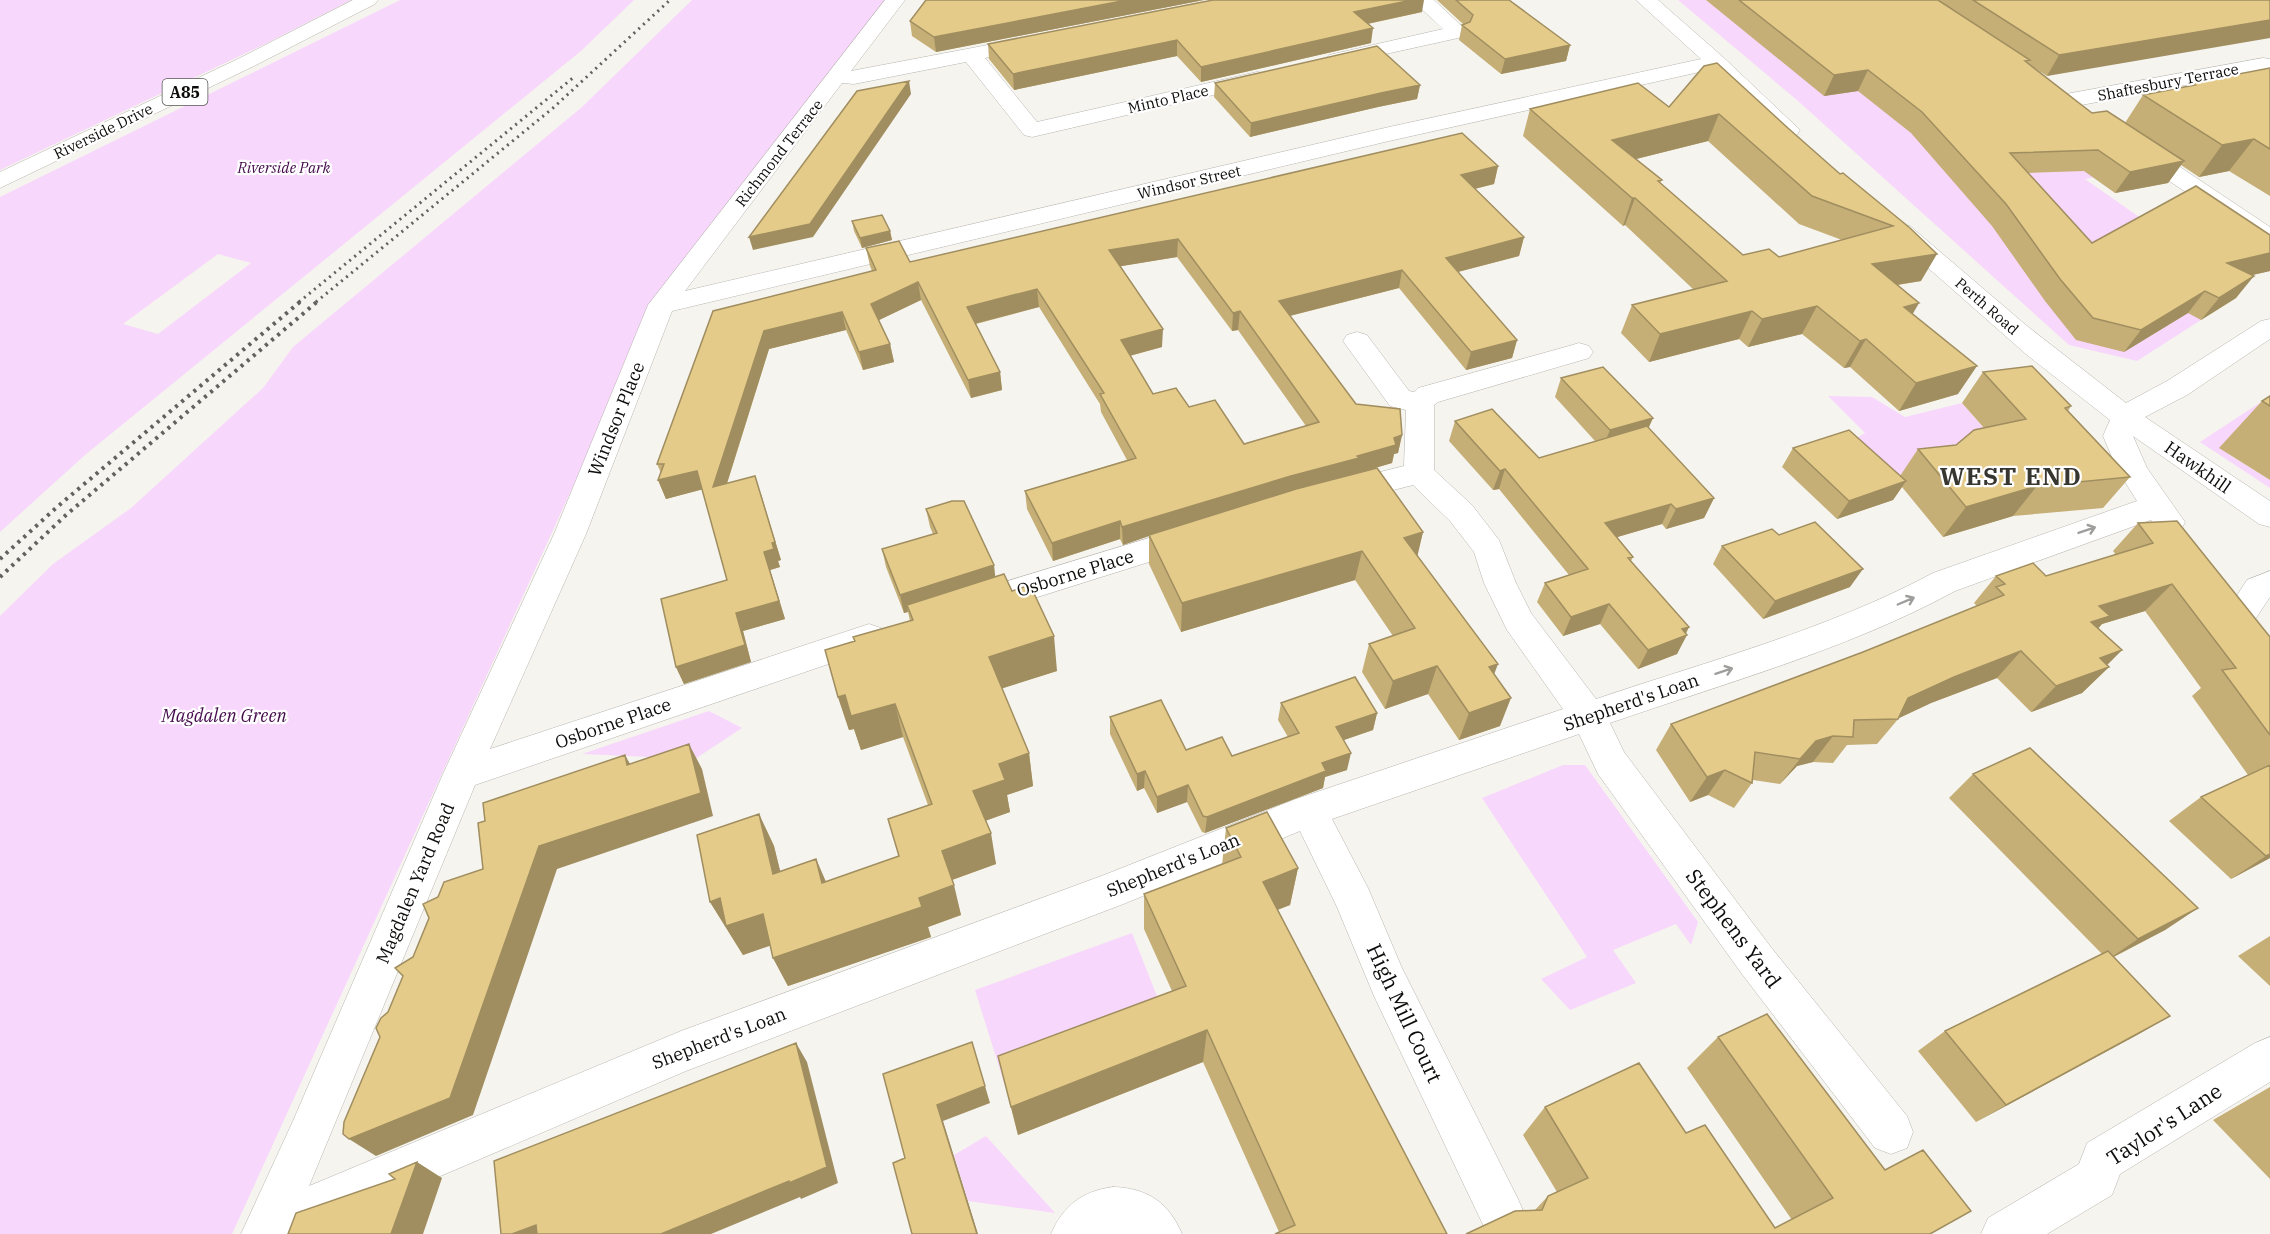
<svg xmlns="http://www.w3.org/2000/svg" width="2270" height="1234" font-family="'IBM Plex Serif',serif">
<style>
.green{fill:#f8d7fc;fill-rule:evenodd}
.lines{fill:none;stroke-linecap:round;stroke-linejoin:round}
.minor-casing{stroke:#b7b5af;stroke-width:1}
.major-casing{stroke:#b7b5af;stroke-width:1}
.minor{fill:#fff;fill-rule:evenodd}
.major{fill:#fff;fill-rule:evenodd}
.rail-far1{stroke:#63615f;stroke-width:3;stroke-dasharray:2 4.5;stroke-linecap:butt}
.rail{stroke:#63615f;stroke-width:4;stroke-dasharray:3 5;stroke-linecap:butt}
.wall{fill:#c5af76;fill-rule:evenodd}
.shaded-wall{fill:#a08e60}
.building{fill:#e5cb89;stroke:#a08e60;stroke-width:1.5;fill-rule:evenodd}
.oneway{stroke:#9e9e9d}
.labels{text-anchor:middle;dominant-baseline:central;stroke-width:4.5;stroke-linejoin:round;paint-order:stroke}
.far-street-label{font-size:15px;fill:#0d0c0b;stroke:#fff}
.far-park-label{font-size:15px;font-style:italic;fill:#450c4c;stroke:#fff}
.shield{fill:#fff;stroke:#565554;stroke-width:1.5}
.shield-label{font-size:16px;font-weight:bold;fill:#0d0c0b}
.street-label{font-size:18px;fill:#0d0c0b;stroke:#fff}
.park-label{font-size:18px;font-style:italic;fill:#450c4c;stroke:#fff}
.near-street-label{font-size:21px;fill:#0d0c0b;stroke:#fff}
.district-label{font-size:24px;font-weight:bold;letter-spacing:1.5px;fill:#373631;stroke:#fff}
</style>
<rect width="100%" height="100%" fill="#f6f4ef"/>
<path class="green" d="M0,0H351L267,43L0,170Z
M400,0H634L581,51L85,455L0,532V197ZM218,254L251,263L158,334L123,324Z
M692,0H890L658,300L232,1234H0V616L53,564L131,508L263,388L293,347L582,107Z
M1678,0H1894L2139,168L2085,179L2226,278L2201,320L2137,361L2069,345L1798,101Z
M1828,396L1872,397L1905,417L1962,403L2000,447L1874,482L1838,449L1865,433Z
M2270,396L2228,454L2270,480V488L2200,442Z
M709,711L742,728L695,759L582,754Z
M1563,765H1585L1698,922L1691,945L1676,924L1613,950L1636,983L1570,1010L1541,979L1587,957L1482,798Z
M1132,933L1168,1024L1005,1086L975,990Z
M986,1136L1055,1213L968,1201L954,1155Z"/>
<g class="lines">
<g class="minor-casing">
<path id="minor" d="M885,0H905L851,71L993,44L1000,46L1003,50L1000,54L985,58L1037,122L1257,72L1265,73L1268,78L1265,83L1032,137L1024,135L966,62L854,84L842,83L685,291L1389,127L1701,59L1636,0H1658L1724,58L1800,130L1797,135L1789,137L1781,135L1713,69L1389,141L672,311L586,534L490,749L869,624L881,628L886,637L881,646L475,785L309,1186L681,1031L1104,875L1296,799L1563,709L1507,630L1484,583L1474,552L1450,521L1413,485L1343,503L1332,500L1328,492L1332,484L1404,466L1406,410L1390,406L1343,341L1347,335L1357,332L1367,335L1409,391L1414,392L1418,388L1569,346L1579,343L1589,346L1593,352L1589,358L1438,402L1434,405V470L1472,505L1499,540L1516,583L1531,613L1596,699C1708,661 1827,630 1933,573L2137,501L2118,471L2103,436L2110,420L2027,355L1892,236L1889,231L1892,226L1901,224L1910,226L2027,326L2126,403L2167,381L2261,321L2270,319V339L2187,395L2145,417L2270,501V527L2259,524L2133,436L2147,468L2185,522L2181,530C2167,534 2160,532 2151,520L1955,591C1849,649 1725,683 1610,723L1624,752L1770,946L1907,1116L1913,1132L1907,1148L1891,1154L1875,1148L1742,974L1598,774L1579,734L1332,819L1368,888L1402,968L1518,1199L1525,1215L1518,1231C1508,1234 1496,1234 1486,1231L1374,996L1337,907L1300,831L1126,903L686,1071L305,1234H241L293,1121L443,774L554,534L648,305Z
M1412,0H1434L1468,32L1465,36L1458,38L1336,65L1329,63L1325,59L1329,55L1443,29Z
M2263,58L2270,59V71L2263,70L2066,108L2058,106L2055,101L2058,96L2066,94Z
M2139,143L2147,145L2270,227V245L2261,243L2131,155L2128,150L2131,145Z
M1192,525L1203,529L1208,537L1203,545L987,613L975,609L971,600L975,591Z
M2270,571V597L2256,618L2244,622L2232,618L2228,609L2247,580Z
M2270,1037V1082L2120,1174L2112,1195L2047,1234H1981L1988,1218L2079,1164L2087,1143L2255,1043Z
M1113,1187C1148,1188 1169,1203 1182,1234H1051C1063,1206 1082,1191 1113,1187Z"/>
</g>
<g class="major-casing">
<path id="major" d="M353,0H378L375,4L254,66L0,188V172L240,58Z"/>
</g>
<use href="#minor" class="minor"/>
<use href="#major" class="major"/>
<path class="rail-far1" d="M299,302L574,77
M316,302L553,108L670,0"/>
<path class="rail" d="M0,559L57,507L301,301
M0,577L66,515L318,301"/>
</g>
<path class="wall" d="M1204,0L936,52L912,36L910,21Z
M1437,0H1509L1570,45L1566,61L1501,74L1459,40L1462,25L1463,24Z
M1706,0H2270L2047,76L2028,64L2092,113L2125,123L2143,95L2189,86L2191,83L2270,68V196L2229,171L2199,177L2181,165L2168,183L2115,193L2084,171L2028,173L2092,243L2270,271L2252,275L2236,298L2201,320L2188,313L2124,352L2076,340L2045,301L1992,226L1911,133L1858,91L1824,96Z
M1422,12L1368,24L1371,43L1201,82L1177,56L1014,90L989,59L988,44Z
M1704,66L1789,129L1840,174L1910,228L1921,281L1898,285L1913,314L1958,394L1899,411L1850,367L1844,368L1802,334L1748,347L1739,339L1649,362L1621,333L1632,305L1694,290L1625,225L1623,226L1523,136L1530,109L1669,107ZM1708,141L1799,224L1842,240L1779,257L1743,255L1660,183L1662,180L1636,159Z
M1215,83L1420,85L1417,99L1378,107L1250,137L1214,97Z
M1498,166L1494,184L1475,189L1524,237L1519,256L1458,272L1517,340L1512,358L1466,370L1399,288L1290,316L1356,404L1402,435L1398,453L1394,454L1392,463L1356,473L1423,532L1417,555L1494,674L1500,726L1459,740L1428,694L1385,709L1362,672L1369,644L1393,636L1355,580L1181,632L1149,564V536L1123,545L1120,539L1053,561L1027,509L1025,491L1127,460L1101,412L1100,404L1039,307L976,324L1000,372L1002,390L971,398L921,300L879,320L890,344L894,362L863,370L846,330L769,349L727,484L761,494L781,560L778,561L780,567L770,570L785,619L743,631L751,662L684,684L676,667L727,580L702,489L666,499L658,480L661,473L657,464L713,311L872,271L870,266L866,248L910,262ZM1177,257L1232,331L1238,330L1306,426L1244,444L1189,407L1153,394L1130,356L1162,347L1121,266Z
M852,221L890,231L892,240L862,248L854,231Z
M1983,372L2071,406L2068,411L2130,477L2103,508L2013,516L1943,537L1902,487L1893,500L1837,519L1782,467L1793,448L1900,476L1918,449L1956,445L1984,428L1962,403Z
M1561,378L1653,418L1648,428L1714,498L1704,518L1666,529L1662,524L1617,537L1633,557L1631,561L1689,627L1677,654L1638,669L1600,624L1563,636L1537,602L1545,583L1569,575L1499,489L1493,490L1449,441L1455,421L1539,458L1595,441L1555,397Z
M2270,396V480L2219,448L2262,401Z
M926,509L995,576L1012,591L1057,671L1002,688L1029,753L1033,786L1007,795L1010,812L985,821L996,864L952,880L961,915L928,927L931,937L788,986L773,958L770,945L743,955L710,902L759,814L774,846L780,871L816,859L826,882L899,857L928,805L903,737L861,750L854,729L849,730L838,697L855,641L910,621L908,612L904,613L886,567L882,549L933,534L930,527Z
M2138,523L2270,637V858L2231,879L2169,821L2201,797L2248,775L2192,696L2201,688L2145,611L2102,624L2098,629L2122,650L2107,665L2109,667L2082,693L2031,712L1997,678L1931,703L1899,718L1877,744L1847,745L1833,763L1813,762L1797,766L1780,784L1753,780L1752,783L1734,808L1708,795L1690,802L1656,750L1671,724L1863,652L1977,606L1974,603L1996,576H2046L2116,555L2113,551Z
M1779,535L1850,587L1763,619L1713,564L1722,546Z
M1281,703L1377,713L1373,730L1344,740L1347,770L1325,777L1323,788L1205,833L1202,832L1187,802L1157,813L1144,788L1137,791L1110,734V717L1186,750L1232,756L1288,737L1278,720Z
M1973,774L2198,908L2165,930L2114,957L2170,1016L2137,1035L1976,1122L1918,1051L1945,1031L2102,954L1949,798Z
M1226,828L1298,868L1290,905L1277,910L1447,1234L1279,1232L1203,1062L1018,1135L998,1056L1172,991L1144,929V894L1222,865Z
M2270,936V986L2238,956Z
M1718,1037L1930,1234H1466L1535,1210L1548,1196L1557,1192L1523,1135L1545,1107L1686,1133L1775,1228L1792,1220L1687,1068Z
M2270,1087V1179L2213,1120Z"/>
<path class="shaded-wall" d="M1127,0H1204L936,52L934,37Z
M1411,0H1424L1422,12L1352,27L1354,12Z
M2270,20V38L2047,76L2059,55Z
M1373,28L1371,43L1201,82V67Z
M1177,40V56L1014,90L1013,74Z
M1570,45L1566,61L1501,74L1505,59Z
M1868,70L1858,91L1824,96L1834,75Z
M909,81L911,94L813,237L753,250L749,237Z
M1420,85L1417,99L1378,107L1250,137L1251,123L1381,93Z
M1719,114L1708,141L1604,167L1612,140Z
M2254,139L2229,171L2199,177L2222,145Z
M2184,161L2168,183L2115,193L2130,172Z
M1498,166L1494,184L1457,193L1461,175Z
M1632,198H1635L1625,225L1623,226Z
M890,231L892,240L862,248L860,238Z
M1524,237L1519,256L1442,276L1446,258Z
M1178,239L1177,257L1110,268L1109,250Z
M2270,253V271L2209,285L2227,263Z
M1937,254L1921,281L1857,291L1872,264Z
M1402,270L1399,288L1277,319L1279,301Z
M2254,276L2236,298L2201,320L2219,298Z
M918,282L921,300L875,322L871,304Z
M1037,289L1039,307L970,325L967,307Z
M2205,291L2188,313L2124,352L2141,330Z
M1919,303L1903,331L1904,307Z
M1817,306L1802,334L1748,347L1762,319Z
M1240,311L1238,330L1232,331L1233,313Z
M1752,311L1739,339L1649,362L1660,334Z
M842,312L846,330L769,349L720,505L713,487L764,331Z
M1163,329L1162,347L1121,358V340Z
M1866,339L1850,367L1844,368L1860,341Z
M1517,340L1512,358L1466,370L1471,352Z
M890,344L894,362L863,370L859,352Z
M1977,366L1958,394L1899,411L1916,383Z
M1000,372L1002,390L971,398L968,380Z
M1653,418L1645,436L1602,449L1610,430Z
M1402,435L1398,453L1394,454L1392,463L1149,535V536L1123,545L1122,527L1357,456Z
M1505,469L1499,489L1493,490L1500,471Z
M697,471L704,489L666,499L658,480Z
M755,476L781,560L778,561L780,567L770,570L785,619L743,631L751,662L684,684L676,667L736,613L764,552L772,543Z
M1906,481L1893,500L1837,519L1849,501Z
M2037,486L2013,516L1943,537L1966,507Z
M1714,498L1704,518L1666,529L1676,509Z
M1671,504L1662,524L1597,543L1605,523Z
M1120,521V539L1053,561L1052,543Z
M1423,532L1416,562L1404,538Z
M1362,551L1355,580L1181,632L1182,603Z
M994,565L996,583L907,605L908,612L904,613L900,595Z
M1863,569L1850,587L1763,619L1775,601Z
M2172,584L2145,611L2102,624L2084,643L2065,649L2099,606Z
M1609,604L1600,624L1563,636L1571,617Z
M1689,627L1684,636L1687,635L1677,654L1638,669L1648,650L1682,629Z
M1054,636L1057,671L994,691L989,657Z
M2122,650L2103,669L2109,667L2082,693L2031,712L2056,686L2100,658Z
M2021,651L1997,678L1931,703L1897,719L1908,698L1954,677Z
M1498,664L1487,693L1489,667Z
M1437,666L1428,694L1385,709L1393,681Z
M845,695L895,704L903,737L861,750L854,729L849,730L838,697Z
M1511,698L1500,726L1459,740L1469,713Z
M1377,713L1373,730L1332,744L1336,727Z
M1833,736L1813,762L1797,766L1780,784L1800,759L1816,741Z
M689,744L702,769L713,816L557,869L473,1115L376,1156L349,1139L539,846Z
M1029,753L1033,786L1007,795L1010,812L979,823L973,791L999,764Z
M1351,753L1347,770L1325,777L1323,788L1205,833L1207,817L1322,763Z
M625,755L639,780L627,765Z
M1725,770L1708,795L1690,802L1707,777Z
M1145,771L1144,788L1137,791V774Z
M1188,785L1187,802L1157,813V797Z
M759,814L774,846L788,903L773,874Z
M991,833L996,864L949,881L942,851Z
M2270,854V858L2231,879L2266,856Z
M816,859L829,889L822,883Z
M1298,868L1290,905L1256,918L1263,882Z
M954,885L961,915L928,927L931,937L788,986L773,958L919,898Z
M720,898L763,914L778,943L743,955L710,902Z
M2198,908L2165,930L2107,960L2138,939Z
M2170,1016L2137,1035L1976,1122L2006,1105Z
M1207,1030L1203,1062L1018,1135L1011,1107Z
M796,1043L807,1062L838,1183L801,1199L800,1197L711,1234H661Z
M985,1086L990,1103L943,1121L978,1234H977L937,1105Z
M417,1162L442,1178L423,1234H391Z
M536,1225L550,1234H512Z"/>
<path class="building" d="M926,0H1127L934,37L910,21Z
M1213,0H1412L1354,12L1373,28L1201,67L1177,40L1013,74L988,44Z
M1456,0H1509L1570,45L1505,59L1462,25L1470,22L1473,15Z
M1739,0H1938L2030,60L2025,61L2092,113L2107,111L2184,161L2130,172L2098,150L2010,153L2092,243L2196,186L2270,235V253L2227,263L2254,276L2219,298L2205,291L2141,330L2093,318L2060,279L2006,204L1922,112L1868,70L1834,75Z
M1973,0H2270V20L2059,55Z
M1377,46L1420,85L1381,93L1251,123L1215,83Z
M1717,63L1789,129L1840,174L1843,173L1910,228L1937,254L1872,264L1919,303L1904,307L1977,366L1916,383L1866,339L1860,341L1817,306L1762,319L1752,311L1660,334L1632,305L1727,281L1635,198H1632L1530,109L1638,83L1669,107L1704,66ZM1719,114L1812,196L1893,226L1779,257L1769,249L1743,255L1658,181L1662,180L1612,140Z
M2270,68V149L2254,139L2222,145L2143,95L2195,85L2191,83Z
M909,81L810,224L749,237L857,91Z
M1462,133L1498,166L1461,175L1524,237L1446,258L1517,340L1471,352L1402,270L1279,301L1356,404L1400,409L1402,435L1394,438L1396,445L1357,456L1359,458L1291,476L1122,527L1120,521L1052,543L1025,491L1136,458L1100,394L1104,393L1037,289L967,307L1000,372L968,380L918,282L871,304L890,344L859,352L842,312L764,331L713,487L755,476L775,542L772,543L774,549L764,552L779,601L736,613L745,645L676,667L661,599L727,580L697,471L658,480L664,464H657L713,311L876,270L866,248L899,241L910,262ZM1178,239L1233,313L1240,311L1319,422L1244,444L1215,400L1189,407L1176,388L1153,394L1121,340L1163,329L1109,250Z
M882,215L890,231L860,238L852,221Z
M2032,366L2071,406L2065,408L2130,477L2037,486L1966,507L1918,449L1956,445L1974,430L2026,419L1983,372Z
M1603,367L1653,418L1610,430L1561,378Z
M2270,396V406L2262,401Z
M1492,409L1539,458L1647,426L1714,498L1676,509L1671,504L1605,523L1633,557L1628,558L1689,627L1682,629L1687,635L1648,650L1609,604L1571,617L1545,583L1588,569L1505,469L1500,471L1455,421Z
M1849,430L1906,481L1849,501L1793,448Z
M1377,468L1423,532L1404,538L1498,664L1489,667L1511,698L1469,713L1437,666L1393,681L1369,644L1415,628L1362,551L1182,603L1149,535L1296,489Z
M952,501H964L994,565L900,595L882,549L937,533L926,509Z
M2177,521L2270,637V735L2222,670L2236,668L2172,584L2099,606L2110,616L2091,622L2122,650L2100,658L2109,667L2056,686L2021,651L1954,677L1908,698L1898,719L1854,720L1853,737L1833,736L1816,741L1800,759L1755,752L1752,783L1725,770L1707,777L1671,724L1863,652L2004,595L1996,587L2005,584L1996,576L2033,563L2046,576L2153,543L2138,523Z
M1815,522L1863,569L1775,601L1722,546L1772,529L1779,535Z
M1004,574L1012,591L1030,585L1054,636L989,657L1029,753L999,764L1005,780L973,791L991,833L942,851L954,885L919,898L922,907L773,958L763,914L726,926L720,898L710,902L697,835L759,814L773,874L816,859L822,883L899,856L888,819L932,804L895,704L851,716L845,695L838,697L825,650L855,641L853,637L913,620L907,605Z
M1355,677L1377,713L1336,727L1351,753L1322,763L1326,771L1207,817L1203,816L1188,785L1157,797L1145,771L1137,774L1110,717L1161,700L1186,750L1222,737L1232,756L1299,733L1281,703Z
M689,744L701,793L539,846L450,1098L349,1139L343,1134L344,1122L380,1037L376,1028L381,1018L388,1012L403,976L395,968L413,957L429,918L423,904L438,897L444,882L483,869L478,823L485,821L483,803L625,755L627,765Z
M2030,748L2198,908L2138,939L1973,774Z
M2270,765V854L2266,856L2201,797Z
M1267,812L1298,868L1263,882L1447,1234H1275L1295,1225L1207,1030L1011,1107L998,1056L1186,986L1144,894L1241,857L1226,828Z
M2108,951L2170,1016L2006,1105L1945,1031Z
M1767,1014L1885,1170L1923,1150L1971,1211L1930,1234H1466L1515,1211L1542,1210L1548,1196L1588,1178L1545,1107L1639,1063L1686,1133L1705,1125L1775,1228L1833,1198L1718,1037Z
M972,1042L985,1086L937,1105L977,1234H912L893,1163L905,1158L883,1074Z
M796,1043L827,1167L789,1183V1181L661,1234H537L536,1225L512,1234H501L494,1161Z
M417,1162L391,1234H288L296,1213L395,1179L389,1174Z"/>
<defs><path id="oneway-shaft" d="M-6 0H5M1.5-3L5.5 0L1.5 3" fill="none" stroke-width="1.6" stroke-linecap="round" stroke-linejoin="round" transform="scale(1.5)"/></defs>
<g class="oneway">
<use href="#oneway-shaft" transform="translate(2087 530) rotate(-19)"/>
<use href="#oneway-shaft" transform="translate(1906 601) rotate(-23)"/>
<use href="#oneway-shaft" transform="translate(1724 671) rotate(-18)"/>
</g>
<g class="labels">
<g class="far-street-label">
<text transform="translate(2168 82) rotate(-11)">Shaftesbury Terrace</text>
<text transform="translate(1168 99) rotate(-13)">Minto Place</text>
<text transform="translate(103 131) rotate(-26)">Riverside Drive</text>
<text transform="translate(779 153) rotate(-52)">Richmond Terrace</text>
<text transform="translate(1189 182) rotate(-13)">Windsor Street</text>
<text transform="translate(1987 306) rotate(41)">Perth Road</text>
</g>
<g class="far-park-label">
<text x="284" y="167">Riverside Park</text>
</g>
<rect class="shield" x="162.5" y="79" width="45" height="26" rx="4.5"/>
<g class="shield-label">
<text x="185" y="92">A85</text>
</g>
<g class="street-label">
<text transform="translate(616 419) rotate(-68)">Windsor Place</text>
<text transform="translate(2198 467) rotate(35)">Hawkhill</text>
<text transform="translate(1075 573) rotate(-17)">Osborne Place</text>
<text transform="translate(1631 702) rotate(-19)">Shepherd's Loan</text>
<text transform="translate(613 723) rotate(-19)">Osborne Place</text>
<text transform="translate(1173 865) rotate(-22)">Shepherd's Loan</text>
<text transform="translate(415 883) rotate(-67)">Magdalen Yard Road</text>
<text transform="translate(719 1038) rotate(-21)">Shepherd's Loan</text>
</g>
<g class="park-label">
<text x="224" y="715">Magdalen Green</text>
</g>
<g class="near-street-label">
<text transform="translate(1734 928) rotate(53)">Stephens Yard</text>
<text transform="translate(1405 1013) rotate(65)">High Mill Court</text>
<text transform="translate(2164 1124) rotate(-33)">Taylor's Lane</text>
</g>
<g class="district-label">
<text x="2011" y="476">WEST END</text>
</g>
</g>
</svg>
